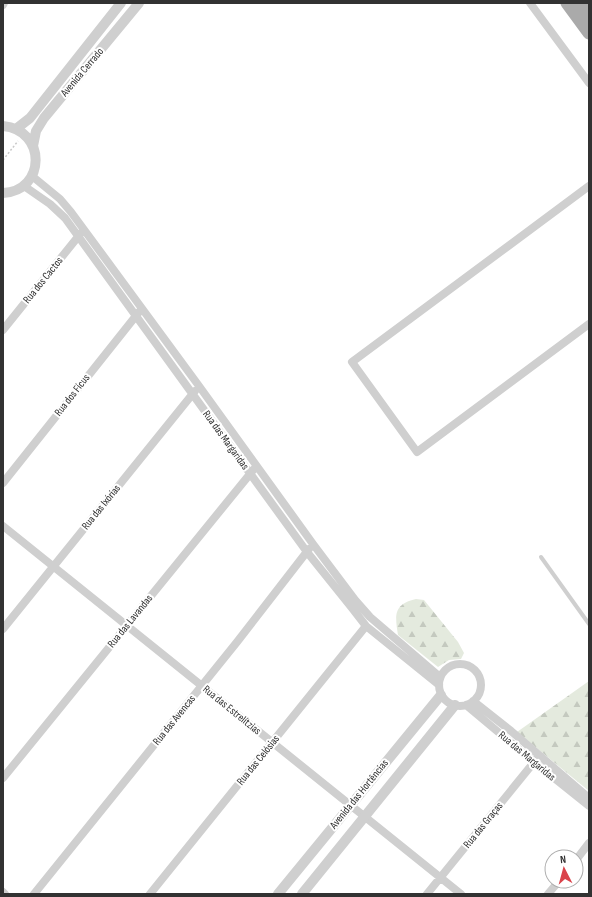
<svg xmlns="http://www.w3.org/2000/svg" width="592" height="897" font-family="'Sofia Sans Condensed',sans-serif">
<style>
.forest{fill:url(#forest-firs)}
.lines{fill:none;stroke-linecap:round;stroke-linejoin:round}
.path{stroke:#c9c9c9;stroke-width:1.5;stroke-dasharray:2 2;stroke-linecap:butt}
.service{stroke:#cfcfcf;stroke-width:4}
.minor{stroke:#cfcfcf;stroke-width:8}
.tertiary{stroke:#cfcfcf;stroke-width:10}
.primary{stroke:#aaa;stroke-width:13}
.labels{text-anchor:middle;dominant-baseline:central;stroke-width:4;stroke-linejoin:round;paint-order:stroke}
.street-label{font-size:11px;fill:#323232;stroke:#fff}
</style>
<defs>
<pattern id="forest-firs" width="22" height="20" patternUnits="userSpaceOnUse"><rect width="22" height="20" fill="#e4eade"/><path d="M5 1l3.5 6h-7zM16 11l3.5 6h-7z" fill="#c4c9bf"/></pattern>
</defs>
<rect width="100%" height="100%" fill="#fff"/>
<path class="forest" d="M416,599L424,600L458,642L464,653L461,659L449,660L438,667L398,635C395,616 393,604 416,599Z
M589,681V791L517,732Z"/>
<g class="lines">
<path class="path" d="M3,160L18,141"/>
<path class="service" d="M541,557L589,624"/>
<path class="minor" d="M530,3L589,83
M3,5L4,3
M32,176L60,199L71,212L199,386L313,544L355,600L370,617L440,677
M24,186L50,204L65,218L307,552L352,608L366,626L439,685
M589,186L352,362L417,452L589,324
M3,330L81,233
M3,483L139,312
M3,526L461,894
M3,629L195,391
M439 685a21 21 0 1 1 42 0a21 21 0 1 1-42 0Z
M473,701L511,731L589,798
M466,705L534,762L589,806
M3,778L254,469
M576,860L589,843
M3,892L5,894
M34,894L237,642L309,549
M150,894L366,626
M427,894L539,756
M548,894L559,881"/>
<path class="tertiary" d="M3,126C47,130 46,191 3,193
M16,129L30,118L121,3
M33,146L36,131L44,118L139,3
M278,894L441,695
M302,894L455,705"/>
<path class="primary" d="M567,3L589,33
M579,3L589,16"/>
</g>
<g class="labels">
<g class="street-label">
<text transform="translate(82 72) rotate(-50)">Avenida Cerrado</text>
<text transform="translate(43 280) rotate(-51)">Rua dos Cactos</text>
<text transform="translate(72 395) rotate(-52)">Rua dos Fícus</text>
<text transform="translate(226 440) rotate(54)">Rua das Margaridas</text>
<text transform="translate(101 507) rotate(-51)">Rua das Ixórias</text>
<text transform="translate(130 621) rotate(-51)">Rua das Lavandas</text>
<text transform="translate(232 710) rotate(39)">Rua das Estrelítzias</text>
<text transform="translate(174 720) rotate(-51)">Rua das Avencas</text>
<text transform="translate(527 756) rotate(40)">Rua das Margaridas</text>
<text transform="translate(258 760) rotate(-51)">Rua das Celósias</text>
<text transform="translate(359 794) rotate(-51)">Avenida das Hortências</text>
<text transform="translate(483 825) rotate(-51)">Rua das Graças</text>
</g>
</g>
<rect width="592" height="897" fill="none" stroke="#323232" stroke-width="8"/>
<g transform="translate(564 869) rotate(354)"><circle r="19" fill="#ffffff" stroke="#adadad"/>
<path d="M0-3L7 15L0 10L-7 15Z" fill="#da434b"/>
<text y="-6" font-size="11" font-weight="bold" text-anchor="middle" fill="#323232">N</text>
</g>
</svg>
